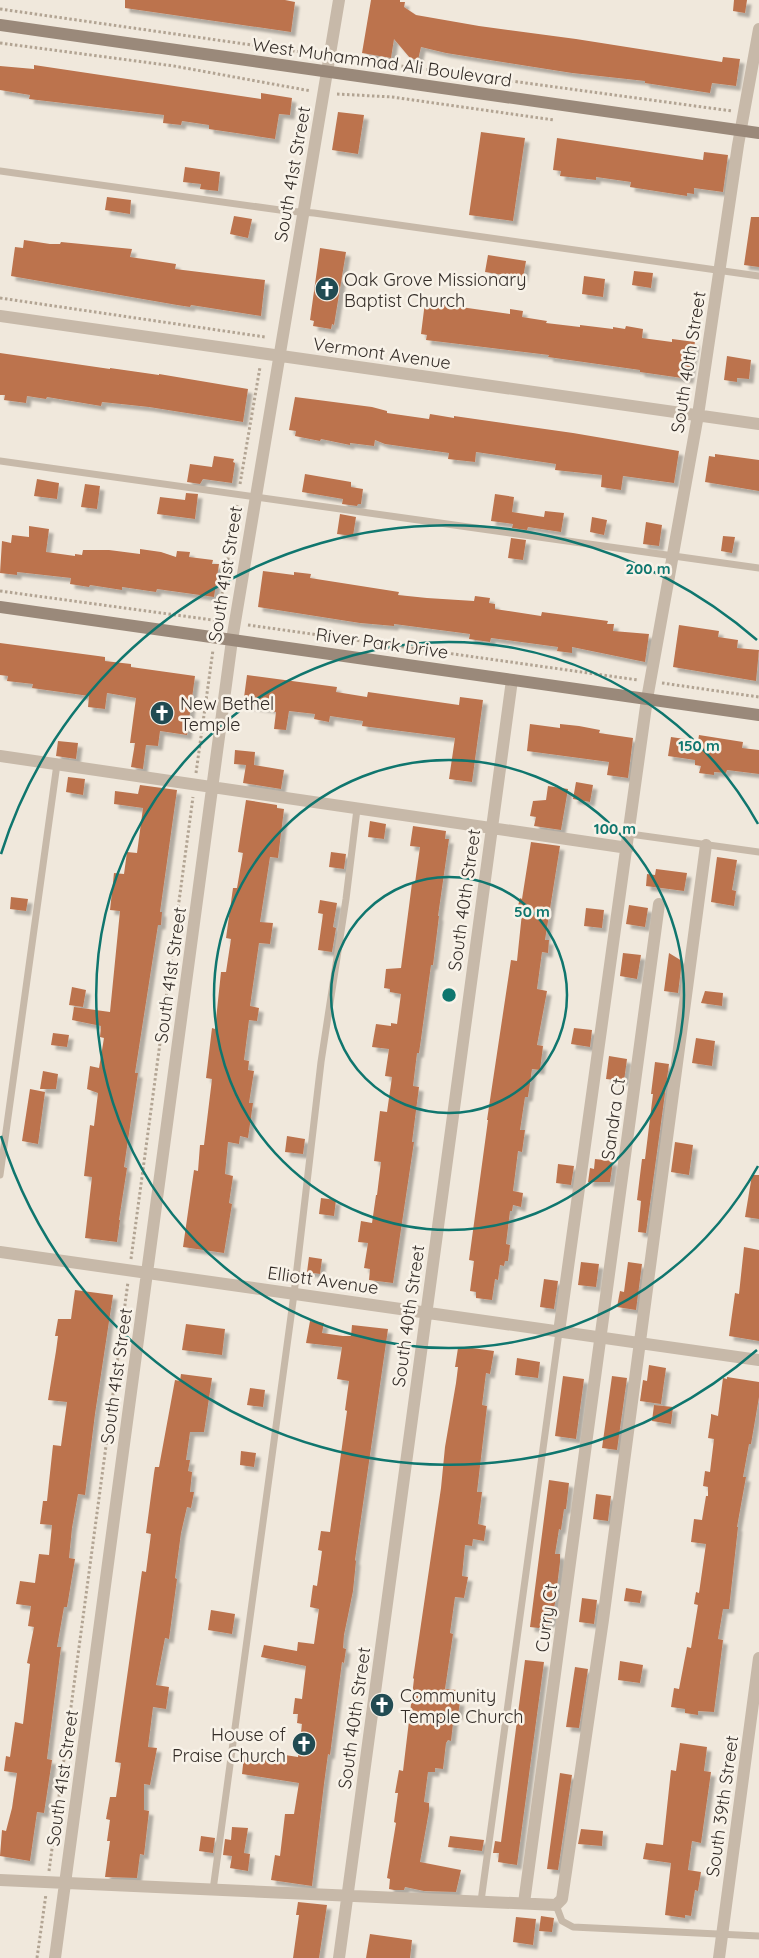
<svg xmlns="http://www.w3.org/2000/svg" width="759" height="1958" font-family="Quicksand,sans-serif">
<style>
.building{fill:#bc734e;filter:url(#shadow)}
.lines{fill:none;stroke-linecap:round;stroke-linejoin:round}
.path{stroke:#b2a493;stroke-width:3;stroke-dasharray:2.5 2.5;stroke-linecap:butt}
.lane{stroke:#c7b9a9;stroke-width:7}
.street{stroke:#c7b9a9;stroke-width:12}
.secondary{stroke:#9a897a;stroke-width:12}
.ring{fill:none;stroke:#0f766e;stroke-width:2.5}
.labels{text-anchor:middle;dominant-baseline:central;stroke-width:5;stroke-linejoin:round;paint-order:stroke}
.street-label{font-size:18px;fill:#342d28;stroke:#f8f2e8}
.poi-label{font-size:18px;fill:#342d28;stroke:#f8f2e8;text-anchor:start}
.centre{fill:#0f766e;stroke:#f8f2e8;stroke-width:2.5}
.ring-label{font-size:15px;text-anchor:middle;font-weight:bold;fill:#0f766e;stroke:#f8f2e8;stroke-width:5;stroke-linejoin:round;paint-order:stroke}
</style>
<defs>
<filter id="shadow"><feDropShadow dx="4.5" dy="4.5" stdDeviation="1" flood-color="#0004"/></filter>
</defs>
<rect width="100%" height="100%" fill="#f0e8dc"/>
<path class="building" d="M125,0H285L295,2L291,32L125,8Z
M371,0H400V2H405L404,7L416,15L479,26L576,39L722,62L723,57L740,59L736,86L712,83L710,93L645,83V81L572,73L446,53L421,47L418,60L410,58L394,39L391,58L362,53Z
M734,0H747L745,13L733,11Z
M34,65L261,99V93L292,98L290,115L279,114L275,139L209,129V125L182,121L181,125L163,123L164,115L29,99L30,95L0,90V66L34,69Z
M338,112L364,115L358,154L332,150Z
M481,132L525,138L513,221L469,215Z
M557,138L703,160L704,152L728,155L723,192L694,188V194L687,193V196L630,187L631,182L596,177V180L560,176L561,171L553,170Z
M185,167L220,172L218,191L200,189L201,184L183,182Z
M107,197L131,200L130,214L105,210Z
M234,216L252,219L248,238L230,234Z
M751,217H759V267L744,265Z
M24,240L50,244H60L61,242L132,249L130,257L176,264L175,269L265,280L261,316L191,305L190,307L177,305L11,276L15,247L23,248Z
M320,248L346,252L334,325L332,324L331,329L313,326L314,321L310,320Z
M488,255L526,261L523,278L485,272Z
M634,271L653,273L651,288L632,285Z
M584,276L605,279L603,297L582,294Z
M425,302L510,314V309L523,311L522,317L547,321L546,323L580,327V325L613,329V327L625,329L626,326L643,329L642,338L672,342V339L695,342L689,379L640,372V370L548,357L549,355L426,340L427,335L421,334Z
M0,353L110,369V368L159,375V374L248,389L243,422L149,407L102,402L101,406L47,397L46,399L27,396L26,403L4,400L5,395H0Z
M727,356L751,360L749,379L737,378V382L724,380Z
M295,397L372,407L387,411V413L429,419L430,414L454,418V416L573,433L679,451L674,483L623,476L621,490L601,487L602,475L555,470L556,464L476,452L475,462L448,459L449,453L385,444L375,440L374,446L350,443V445L321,439L320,441L295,436L296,431L289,430Z
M715,454L759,460V491L705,482L709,456L715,457Z
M214,456L234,459L233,462L235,463L232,483L203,479L200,484L187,482L190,464L212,467Z
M305,474L351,482V487L363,489L361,504H358L357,506L342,504L343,499L302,492Z
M37,479L59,483L57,499L34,496Z
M85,484L100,486L97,509L81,507Z
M186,493L198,494L195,519L157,514L160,497L185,500Z
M495,494L514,497L512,512L544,517L545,511L564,513L561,532L528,527L527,530L512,528L513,524L491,521Z
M340,514L356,517L353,536L337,534Z
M592,517L607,520L604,535L590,532Z
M646,522L662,525L659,546L643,544Z
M29,526L49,529L46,552L75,556V554L82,555L83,550H109L140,554V549L161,552L176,557L177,551L190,552L189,557L213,560L212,564H219L214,597L157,589L156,592L122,587V590L90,585L89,587L70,584L71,578L17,572V575L0,573L2,541L11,543L12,535L29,537Z
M723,536L735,537L732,553L721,551Z
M511,538L526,540L523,560L508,558Z
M263,571L294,575V572L311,574L310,578L399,592L398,595L427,598L474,601L475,596L490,598L489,603L495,604V609L541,616L542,612L608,621L607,624H614L613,631L649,634L645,662L572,647V653L557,651L558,647L521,642L491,638L490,642L469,639L470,634L394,624V626L360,623L258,607Z
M679,625L719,631L718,637L738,640L737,648L759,650L756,681L673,667Z
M0,643L98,656L105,657V661L131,664V667L195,676L187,735L160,731L158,746L146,745L143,769L131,767L135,743H130L136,698L107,693L105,709L88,707L89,696L32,688L33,684L7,681L8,676L0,675Z
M247,675L337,687L336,692L367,697L368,692L459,705L460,697L483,700L472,782L449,779L455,738L362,726L363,721L330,716L329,722L314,719L315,714L289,711L286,730L274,729L276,712L272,711V709L243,705Z
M530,724L560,728V724L579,726L600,730L599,733L633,738L628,778L607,775L609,762L527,751Z
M699,735L743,742L742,748L759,750V774L727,770L726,773L714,772V775L699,773L701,766L695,765V760L668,756L671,737L698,741Z
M58,741L78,743L76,759L56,756Z
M235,750L255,752L254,765L284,770L281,789L243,783L246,765L234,764Z
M68,777L85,779L83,795L66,792Z
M576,782L593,785L590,802L573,799Z
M140,785L177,790L160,912H162L161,925H158L135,1073H138L124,1167L127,1168L119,1220H120L117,1242L85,1238L92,1177L84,1176L90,1125L94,1126L98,1093L87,1089L90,1066L99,1068L104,1038L100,1037L101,1026L72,1020L74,1007L110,1012L120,911L110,910L114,873L124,874L127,852L137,853L143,808L114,804L115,791L138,794Z
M548,786L568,789L561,830L534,826L536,817L530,816L533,801L546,800Z
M246,800L277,805V808L284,809L278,858L270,857L260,922L273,923L270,944L259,943L250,1006L259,1008L257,1021L249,1020L244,1060L249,1061L248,1070L254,1071L249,1103H253L248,1138L240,1136L239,1144L228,1142L225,1174L233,1176L229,1203L232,1204L224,1253L183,1247L194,1170L198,1171L200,1145H204L212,1079L206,1078L212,1028L215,1029L221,972H226L231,939L226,938L233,888H237L243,853L238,852Z
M370,821L386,824L384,839L368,837Z
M413,826L446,831L445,839H449L438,916H439L433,965H431L421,1039L419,1053H417L413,1086L419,1087L412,1142H414L393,1283L369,1280L370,1269L364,1268L368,1243L358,1242L361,1221L372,1223L376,1195H377L381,1162L374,1161L380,1111L387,1112L392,1077L385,1076L389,1049L372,1047L376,1024L391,1026V1023L397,1024L401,994L390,992V989L384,988L386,969L401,968L412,883H415L420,847L410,846Z
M531,842L560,846L545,940H549L548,953L542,952L537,989L547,991L537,1045L543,1046L540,1070L532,1069L528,1097H525L520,1130H525L522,1152L518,1151L513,1191L523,1193L521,1207L513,1205L512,1211H510L506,1244L510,1245L508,1261H505L504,1266L500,1265L498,1280L495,1279L492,1300L476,1298V1292L470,1291L474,1261L469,1260L488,1120H487L511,960L517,961L522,913H518V906L520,898L522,899Z
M331,852L346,854L344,869L329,867Z
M717,857L737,860L732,890L736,891L734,906L711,902Z
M656,869L687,873L684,891L646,886L647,874L655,875Z
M11,897L28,899L26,911L10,909Z
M320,900L337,903L333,927L336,928L332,952L318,950L323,914L318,913Z
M629,905L648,908L645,927L626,924Z
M586,908L604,910L602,928L584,926Z
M623,953L641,955L637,979L620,976Z
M669,953L682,961L678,993L664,991Z
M72,987L86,990L83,1007L69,1005Z
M705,991L723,993L722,1006L701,1003Z
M574,1028L592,1030L590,1047L571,1044Z
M53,1033L69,1035L67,1047L51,1045Z
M696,1038L715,1041L712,1066L692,1063Z
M609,1056L627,1059L624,1081L606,1079Z
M655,1062L669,1064L646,1233L638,1232L641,1201L637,1200L642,1159H645L653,1094H651Z
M43,1071L58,1074L56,1089H40Z
M30,1089L45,1092L38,1144L22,1141Z
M287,1136L305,1139L303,1154L285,1152Z
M675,1142L693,1145L689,1175L671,1172Z
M595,1159L613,1161L610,1182H588L590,1168L594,1169Z
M558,1164L574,1166L571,1185L556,1183Z
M752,1175H759V1219L745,1217Z
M321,1198L336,1200L334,1216L319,1214Z
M744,1247L759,1250V1341L729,1336L735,1293L739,1294Z
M309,1257L322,1259L320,1274L307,1272Z
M581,1262L599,1264L596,1287L578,1285Z
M628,1262L642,1264L636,1310L617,1307L620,1291L624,1292Z
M544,1279L558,1281L554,1309L540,1307Z
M75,1290L113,1295L95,1414L85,1495L78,1494L72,1528L69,1558L75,1559L67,1607H64L57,1647H61L47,1759L52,1760L44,1813L37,1812L30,1861L0,1856L2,1830L6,1831L12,1808L17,1773L4,1771L6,1756L10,1757L15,1722L23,1724L30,1664L27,1663L34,1627L28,1626L31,1606L16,1604L20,1581L35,1583L39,1554L49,1555L52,1525L40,1524L43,1501H47L53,1445L61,1446L67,1402L48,1400L56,1351L58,1336H55L58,1319H71Z
M310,1321L324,1323L322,1333L343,1336H351L352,1325L388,1329L355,1560L356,1561L353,1591L344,1635L343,1648L346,1649L344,1663L342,1662L330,1755L328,1754L324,1784L312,1886L271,1880L275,1855L280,1856L285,1814H294L299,1783L242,1774L244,1756L284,1761L285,1755L298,1757L302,1724L297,1723L298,1714H293L295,1698L302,1699L306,1666L261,1657L264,1645L297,1651L298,1642L314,1644L319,1609L310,1607L313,1585L317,1586L322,1551L318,1550L321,1531L330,1532L347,1411L345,1410L349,1381L337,1379L342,1347L306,1343Z
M186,1324L225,1329L222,1355L182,1350Z
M465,1347L494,1351L490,1374L486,1373L482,1405L487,1406L477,1492H482L478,1524L486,1526L484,1541L473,1539L472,1546L465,1545L462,1576L468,1577L464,1598L455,1597L450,1633L453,1634L445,1689L457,1690L455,1701H460L458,1716L454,1715L451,1741L448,1740L446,1743L443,1769L435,1768V1772H428L424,1802L429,1803V1811L420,1862L461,1870L456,1892L424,1891L405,1887L404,1890H394L389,1889L390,1879L387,1878L396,1823L394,1822L398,1793H395L399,1770L403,1771L414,1679L413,1678L414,1672L441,1488L445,1447L456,1383L458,1367H455L458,1348L464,1349Z
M517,1358L540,1362L538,1378L515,1375Z
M649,1365L666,1368L661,1404L640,1401L643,1380L647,1381Z
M181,1374L212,1378L204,1432H190L186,1460H190L188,1471L192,1472L190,1492H194L191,1508L187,1507L181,1533L175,1578L177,1579L169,1639L165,1638L156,1685L169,1687L166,1709L153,1707L148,1747L157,1748L150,1785L144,1784V1810L149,1811L144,1855L140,1854L137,1878L105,1877L110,1841H107L110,1820L106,1819L110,1797H116L121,1763L115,1762L142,1571L146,1572L151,1534L146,1533L154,1473L155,1467H159L175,1380L180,1381Z
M563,1376L584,1379L576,1439L555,1436Z
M612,1376L627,1378L617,1450L602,1448Z
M727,1377L759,1382V1397L751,1444H749L743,1477H746L737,1527H738L729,1609H723L718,1639L723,1640L714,1712L698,1711V1715L685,1713V1709L671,1707L674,1688L679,1689L687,1647L691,1648L698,1605L694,1604L696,1592L699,1593L706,1544L691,1542L694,1519L702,1520L706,1496H708V1487L703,1486L705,1471L710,1472L714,1439L708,1438L711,1417V1414L718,1416L723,1378L727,1379Z
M250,1388L265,1390L263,1407L247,1405Z
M654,1405L673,1407L671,1424L652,1421Z
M241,1451L256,1453L254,1467L240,1465Z
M549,1480L569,1483L566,1509H564L561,1530L559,1529L555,1554H560V1562L555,1603L551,1623L548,1622L547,1629L530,1627Z
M596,1494L611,1496L608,1521L593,1519Z
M626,1588L642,1591L640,1603L624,1601Z
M582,1598L597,1600L594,1624L579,1622Z
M211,1610L235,1614L232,1634L208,1630Z
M525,1660L544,1662L517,1865L498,1862L499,1853H493L495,1841L501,1842Z
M620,1661L643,1665L640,1683L618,1680Z
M575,1667L588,1669L579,1728L566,1727Z
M680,1743L707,1747L704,1771L711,1772L701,1843L692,1841L688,1870L701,1872L698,1891L695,1890L691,1916L685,1915V1918L665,1915L671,1863L643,1859L646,1843L663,1845L671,1770L676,1771Z
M560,1773L572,1775L558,1870L547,1869Z
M232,1827L248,1828L244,1853L250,1854L248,1871L230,1868L232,1856L223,1855L225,1839L231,1840Z
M581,1829L603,1831L602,1846L578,1844Z
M201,1836L215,1838L213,1853L199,1851Z
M450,1836L484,1840L482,1851L448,1847Z
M298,1902L327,1905L319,1958H293L299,1915H296Z
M541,1916L554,1918L552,1932L539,1931Z
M516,1917L536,1919L533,1945L513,1942Z
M370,1934L412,1940L410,1958H366Z"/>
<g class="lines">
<path class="path" d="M0,9L301,52
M0,43L174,66L311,91
M342,58L732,111
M337,94L392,97L554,120
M0,298L265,337
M240,484L260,367
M0,591L220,621
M217,624L237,505
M248,625L638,680
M662,683L759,697
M196,773L213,650
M131,1259L193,797
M49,1871L128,1282
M37,1958L46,1894"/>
<path class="lane" d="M0,171L287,211L314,213L759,276
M0,461L759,568
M630,834L759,852
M0,1175L57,764
M213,1890L294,1294L321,1062L346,899L357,809
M481,1901L559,1332
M556,1905L562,1921L573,1927L759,1936"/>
<path class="street" d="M0,316L759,424
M0,756L628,848
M0,1252L759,1360
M559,1332L647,699L698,415L738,145L759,29
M0,1880L556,1905L562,1899L603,1620L706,845
M524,1903L659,904
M55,1958L232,640L339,0
M339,1958L512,680
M719,1958L759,1658"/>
<path class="secondary" d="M0,25L759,133
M0,607L759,715"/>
</g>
<g class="ring">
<circle cx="449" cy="995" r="118"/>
<circle cx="449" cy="995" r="235"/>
<path d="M758 1166A353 353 0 1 1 758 824"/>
<path d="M757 1350A470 470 0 0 1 1 1136M1 854A470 470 0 0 1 757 640"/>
</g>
<defs>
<g id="church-disc" transform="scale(1.25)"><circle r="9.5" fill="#214b52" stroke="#f8f2e8"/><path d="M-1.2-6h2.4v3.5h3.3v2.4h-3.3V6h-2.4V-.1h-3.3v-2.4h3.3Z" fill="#fff"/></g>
</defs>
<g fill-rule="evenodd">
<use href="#church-disc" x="327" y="289"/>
<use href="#church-disc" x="162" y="713"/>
<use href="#church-disc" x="382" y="1705"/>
<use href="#church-disc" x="304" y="1744"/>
</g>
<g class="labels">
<g class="street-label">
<text transform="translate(382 62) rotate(8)">West Muhammad Ali Boulevard</text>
<text transform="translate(292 174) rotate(-80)">South 41st Street</text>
<text transform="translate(382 353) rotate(8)">Vermont Avenue</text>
<text transform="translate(688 362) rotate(-81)">South 40th Street</text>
<text transform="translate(225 574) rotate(-81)">South 41st Street</text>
<text transform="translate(382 643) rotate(8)">River Park Drive</text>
<text transform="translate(464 900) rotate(-82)">South 40th Street</text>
<text transform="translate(170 975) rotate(-82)">South 41st Street</text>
<text transform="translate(613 1119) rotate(-82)">Sandra Ct</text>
<text transform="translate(323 1280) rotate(8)">Elliott Avenue</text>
<text transform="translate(408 1316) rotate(-82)">South 40th Street</text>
<text transform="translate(116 1376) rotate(-82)">South 41st Street</text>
<text transform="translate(546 1618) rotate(-82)">Curry Ct</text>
<text transform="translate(354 1718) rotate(-82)">South 40th Street</text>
<text transform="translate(62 1778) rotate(-82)">South 41st Street</text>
<text transform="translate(722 1806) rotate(-82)">South 39th Street</text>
</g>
<g class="poi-label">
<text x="344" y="279">Oak Grove Missionary<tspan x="344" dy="21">Baptist Church</tspan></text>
<text x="180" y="703">New Bethel<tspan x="180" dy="21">Temple</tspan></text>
<text x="400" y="1695">Community<tspan x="400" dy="21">Temple Church</tspan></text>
<text x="286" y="1734" text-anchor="end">House of<tspan x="286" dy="21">Praise Church</tspan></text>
</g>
</g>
<circle cx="449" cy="995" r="8" class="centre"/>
<g class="ring-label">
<text x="648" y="574">200 m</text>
<text x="699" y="751">150 m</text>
<text x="615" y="834">100 m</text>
<text x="532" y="917">50 m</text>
</g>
</svg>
